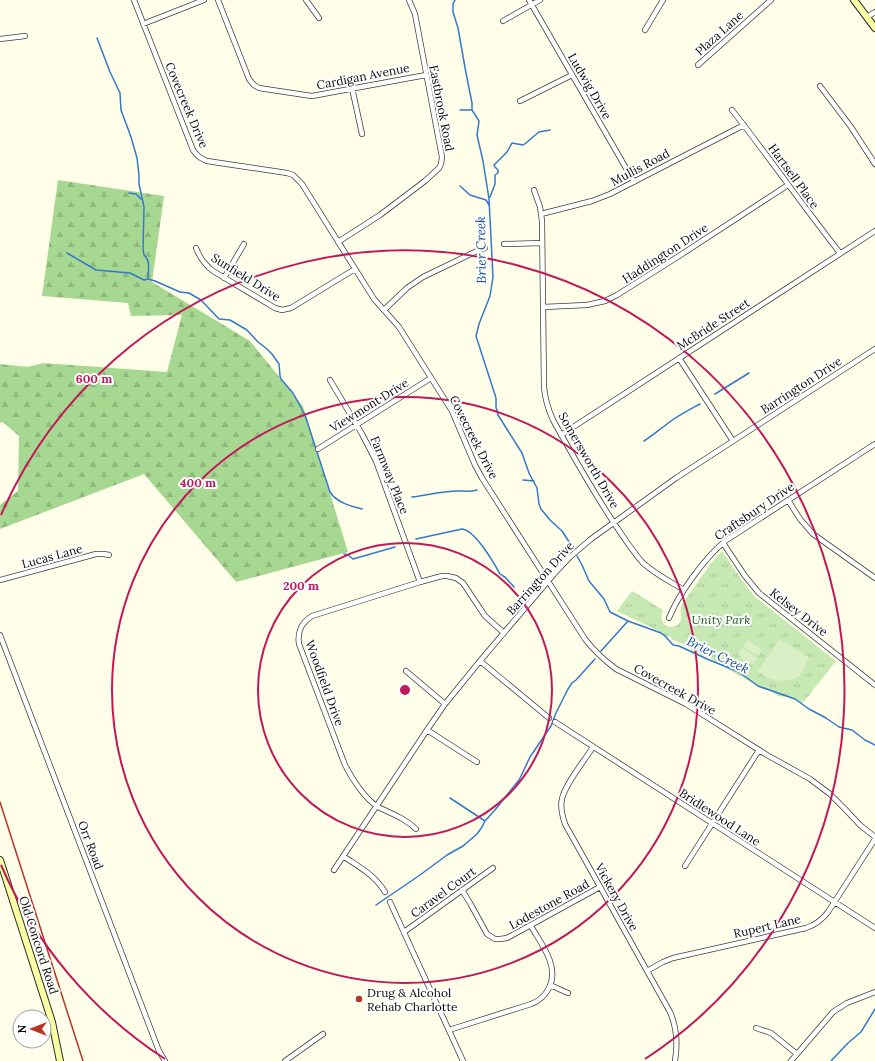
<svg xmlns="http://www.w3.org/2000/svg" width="875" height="1061" font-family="Lora,serif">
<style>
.grass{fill:url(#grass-tufts)}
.forest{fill:url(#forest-firs)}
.pitch{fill:#daefc5}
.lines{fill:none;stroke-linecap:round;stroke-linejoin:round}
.stream{stroke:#3578cc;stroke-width:1.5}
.street-casing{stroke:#3d3d3d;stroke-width:6}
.secondary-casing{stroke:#2c2c2c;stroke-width:8}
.street{stroke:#fff;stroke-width:4.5}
.secondary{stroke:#fbffa3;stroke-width:6}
.rail{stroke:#b83425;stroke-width:1.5}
.ring{fill:none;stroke:#c2185b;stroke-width:2}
.poi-dot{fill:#b83425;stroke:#fff;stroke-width:1.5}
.labels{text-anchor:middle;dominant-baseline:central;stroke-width:4;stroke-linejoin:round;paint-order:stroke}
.street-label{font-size:12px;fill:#0a0a0a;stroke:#fff}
.park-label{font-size:12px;font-style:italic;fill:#20601c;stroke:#fff}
.poi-label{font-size:12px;fill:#0a0a0a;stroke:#fff;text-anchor:start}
.water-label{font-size:13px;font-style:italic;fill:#164c9a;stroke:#fff}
.centre{fill:#c2185b;stroke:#fff;stroke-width:2}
.ring-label{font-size:12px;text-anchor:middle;font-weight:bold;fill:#c2185b;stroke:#fff;stroke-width:4;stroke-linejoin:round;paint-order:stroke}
</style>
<defs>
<pattern id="grass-tufts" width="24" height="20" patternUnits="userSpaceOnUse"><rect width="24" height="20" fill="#c6e8b3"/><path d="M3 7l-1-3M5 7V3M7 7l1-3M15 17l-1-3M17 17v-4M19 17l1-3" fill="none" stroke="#a9c699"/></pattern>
<pattern id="forest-firs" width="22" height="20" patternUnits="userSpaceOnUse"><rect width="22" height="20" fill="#a7d892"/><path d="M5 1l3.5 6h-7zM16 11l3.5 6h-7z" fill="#8eb87d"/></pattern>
</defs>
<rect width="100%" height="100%" fill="#fffee8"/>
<path class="grass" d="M722,551L741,579L755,597L836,661L802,704L796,699L791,697L778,696L773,692L758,686L731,671L710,658L692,652L689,646L673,640L670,636L665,637L657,630L617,611L632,591L663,610C655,627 678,633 681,619C681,615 680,611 681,606L711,563Z"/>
<path class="forest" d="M58,180L164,196L152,282L250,341L303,406L348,552L236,582L144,474L0,529V505L18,491L19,436L3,422L0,423V364L28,367L43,363L167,372L182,315L131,316L128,303L42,296Z"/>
<path class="pitch" d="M748,640L762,650L758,656L743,646Z
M781,640L809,657C806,663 804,670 800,675C795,681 779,682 772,679C767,678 762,675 758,671L778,641Z
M742,648L757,658L752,665L738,655Z"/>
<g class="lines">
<path class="stream" d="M455,0L453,4V12L458,28L466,73L472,103V110L479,121L477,135L483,161L489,199L493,277L490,296L479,324L476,336L496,398V407L498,415L522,453L529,473L537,488L539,504L541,509L550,520L562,531L573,548
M97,38L110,72L120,93L121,110L131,137L137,158L139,175V184L144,207L143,249L144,255C151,261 148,270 148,279
M460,110H472
M460,186L470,195L486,200L489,205
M129,193L136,194L141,199
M490,197L495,184V175L498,173V170L495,167L494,165L507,152L512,143L523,145L526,143L534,136L539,132L550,130
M67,253L96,270L130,273L144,280L148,279L155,281L180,292L189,293L201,300L219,319L230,320L247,330L258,342L267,349L272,354L279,364L280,376L281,379L293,393L305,415L330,492C336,502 350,506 362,509
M715,394L749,373
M644,441C652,436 659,430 667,424C677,416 689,410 700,404
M523,480L534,481
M412,497C427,495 443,491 458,491C464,491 470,492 477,490
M416,539L462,529C475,530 494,563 500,574L503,576L505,577L514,587
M567,550L572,546
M344,554L348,555L353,559L395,547
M577,556L582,565L589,581L604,599L610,612L628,621L661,633L665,636L673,645L679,646L707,659L739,672L758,686L795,699L809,709L826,718L839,727L852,730L865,740L875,745
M601,651L628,621
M450,798L485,821
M376,905L420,875L447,855L463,846L477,834L482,827L485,821L495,810L519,780L522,774L530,757L551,726L556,713L568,689L572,683L576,680L595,659
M831,1061L848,1043L861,1032L875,1009"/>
<g class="street-casing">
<path id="street" d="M134,0L193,150C197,156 200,158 207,161L287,173L293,175L302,184L374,299L399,327L452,411L475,465L482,478L585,639C594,651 604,660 616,669L686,704L767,755L810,779L830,794L844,808L860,825L875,837
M218,0L249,79L254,85L259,88L305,95L312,96L426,75
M306,0L319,18
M529,0L634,182
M867,17L875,12
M503,21L540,0
M143,24L204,0
M645,30L663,0
M0,39L25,36
M698,65L771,0
M820,86L851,127L875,164
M352,88L362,134
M520,101L572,75
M732,110C769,157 803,206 840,253
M534,190L540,207L542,221L544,387C545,399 548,409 553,420C573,456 593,492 616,526C624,538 633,552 643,563C655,574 671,582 684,590
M541,214L592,201L610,194L744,125
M338,242L380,215L425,181L439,168L441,164L442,157L415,14L409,0
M504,244L542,243
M196,248C200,258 204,264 213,271L275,308L282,310L291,308L355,269
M224,278L244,244
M543,307L587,305L605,301L617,295L679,256L788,185
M384,310L407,288L423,277L479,250L485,248
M679,358L733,441
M330,380L362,434L376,461L420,582
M561,435L875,231
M318,449L431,378
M788,500L800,519L813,534L875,578
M723,543L745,576L759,593L875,685
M0,580L96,554H104L109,555
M669,618C679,593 704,559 725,541L875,444
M0,635L159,1051L165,1061
M480,661L549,718
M406,671L445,704
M555,722L875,928
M427,730L477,762
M593,747C585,760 565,784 562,799C560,807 562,815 565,824L670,1012C677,1028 678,1043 675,1061
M416,829C405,818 392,814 378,807C365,799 352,779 345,765L299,644C297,632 302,622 312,616L420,582L442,576H447L456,578L463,583L485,616L504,633
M343,856C359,867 375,875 385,892
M685,866L759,750
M334,870L427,730L445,704L480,661L554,574L570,557L591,539L676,478L875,349
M462,890L470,903L487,934L495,939H500L507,938L600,887
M390,902L463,1061
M404,932L493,868
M647,971L663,962L673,958L806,928C815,925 822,920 828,912L875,839
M550,985L568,993
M756,1028L771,1033L797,1054
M449,1030L531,1004C539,1001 545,996 549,988C560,966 541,944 531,926
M285,1061L323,1034
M791,1061L833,1012L847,1003L875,992"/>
</g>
<g class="secondary-casing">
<path id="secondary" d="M854,0L875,28
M0,860L52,1022L60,1061"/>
</g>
<use href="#street" class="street"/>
<use href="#secondary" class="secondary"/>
<path class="rail" d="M0,802L83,1061"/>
</g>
<g class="ring">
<circle cx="405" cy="690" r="147"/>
<circle cx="405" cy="690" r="293"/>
<path d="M165 1059A440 440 0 0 1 1 865M1 515A440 440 0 1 1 645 1059"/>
</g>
<circle class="poi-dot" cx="359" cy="999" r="4"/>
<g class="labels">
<g class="street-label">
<text transform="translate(719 33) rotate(-42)">Plaza Lane</text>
<text transform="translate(363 76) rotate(-11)">Cardigan Avenue</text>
<text transform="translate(590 86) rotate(60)">Ludwig Drive</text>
<text transform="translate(187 105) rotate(67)">Covecreek Drive</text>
<text transform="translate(442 108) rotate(79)">Eastbrook Road</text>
<text transform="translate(640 167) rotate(-28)">Mullis Road</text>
<text transform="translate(794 176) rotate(54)">Hartsell Place</text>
<text transform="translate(665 253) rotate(-33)">Haddington Drive</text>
<text transform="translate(246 277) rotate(32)">Sunfield Drive</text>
<text transform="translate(713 324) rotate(-33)">McBride Street</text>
<text transform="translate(801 385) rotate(-33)">Barrington Drive</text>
<text transform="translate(369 405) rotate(-32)">Viewmont Drive</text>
<text transform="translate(474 437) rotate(63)">Covecreek Drive</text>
<text transform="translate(589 460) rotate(60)">Somersworth Drive</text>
<text transform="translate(390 475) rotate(68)">Farmway Place</text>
<text transform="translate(754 511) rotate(-34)">Craftsbury Drive</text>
<text transform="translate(52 556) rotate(-15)">Lucas Lane</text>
<text transform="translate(540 578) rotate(-48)">Barrington Drive</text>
<text transform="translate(799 612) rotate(38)">Kelsey Drive</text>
<text transform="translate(325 683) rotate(70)">Woodfield Drive</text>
<text transform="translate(675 689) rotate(29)">Covecreek Drive</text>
<text transform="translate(720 817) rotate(33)">Bridlewood Lane</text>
<text transform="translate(91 845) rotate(69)">Orr Road</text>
<text transform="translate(443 892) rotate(-36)">Caravel Court</text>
<text transform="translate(617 897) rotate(61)">Vickery Drive</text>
<text transform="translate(549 904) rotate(-29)">Lodestone Road</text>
<text transform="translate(767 926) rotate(-13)">Rupert Lane</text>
<text transform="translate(39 945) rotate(72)">Old Concord Road</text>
</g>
<g class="park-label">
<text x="721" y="619">Unity Park</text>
</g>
<g class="poi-label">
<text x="367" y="992">Drug &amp; Alcohol<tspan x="367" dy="14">Rehab Charlotte</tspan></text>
</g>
<g class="water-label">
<text transform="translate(481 250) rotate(-91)">Brier Creek</text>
<text transform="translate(718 655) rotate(26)">Brier Creek</text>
</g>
</g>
<circle cx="405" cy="690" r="6" class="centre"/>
<g class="ring-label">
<text x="94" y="383">600 m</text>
<text x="198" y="487">400 m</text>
<text x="301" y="590">200 m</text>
</g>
<g transform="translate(32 1029) rotate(270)"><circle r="19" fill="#ffffff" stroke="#9d9d9d"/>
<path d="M0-3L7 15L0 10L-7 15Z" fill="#b83425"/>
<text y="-6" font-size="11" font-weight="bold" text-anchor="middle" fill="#0a0a0a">N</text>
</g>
</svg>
